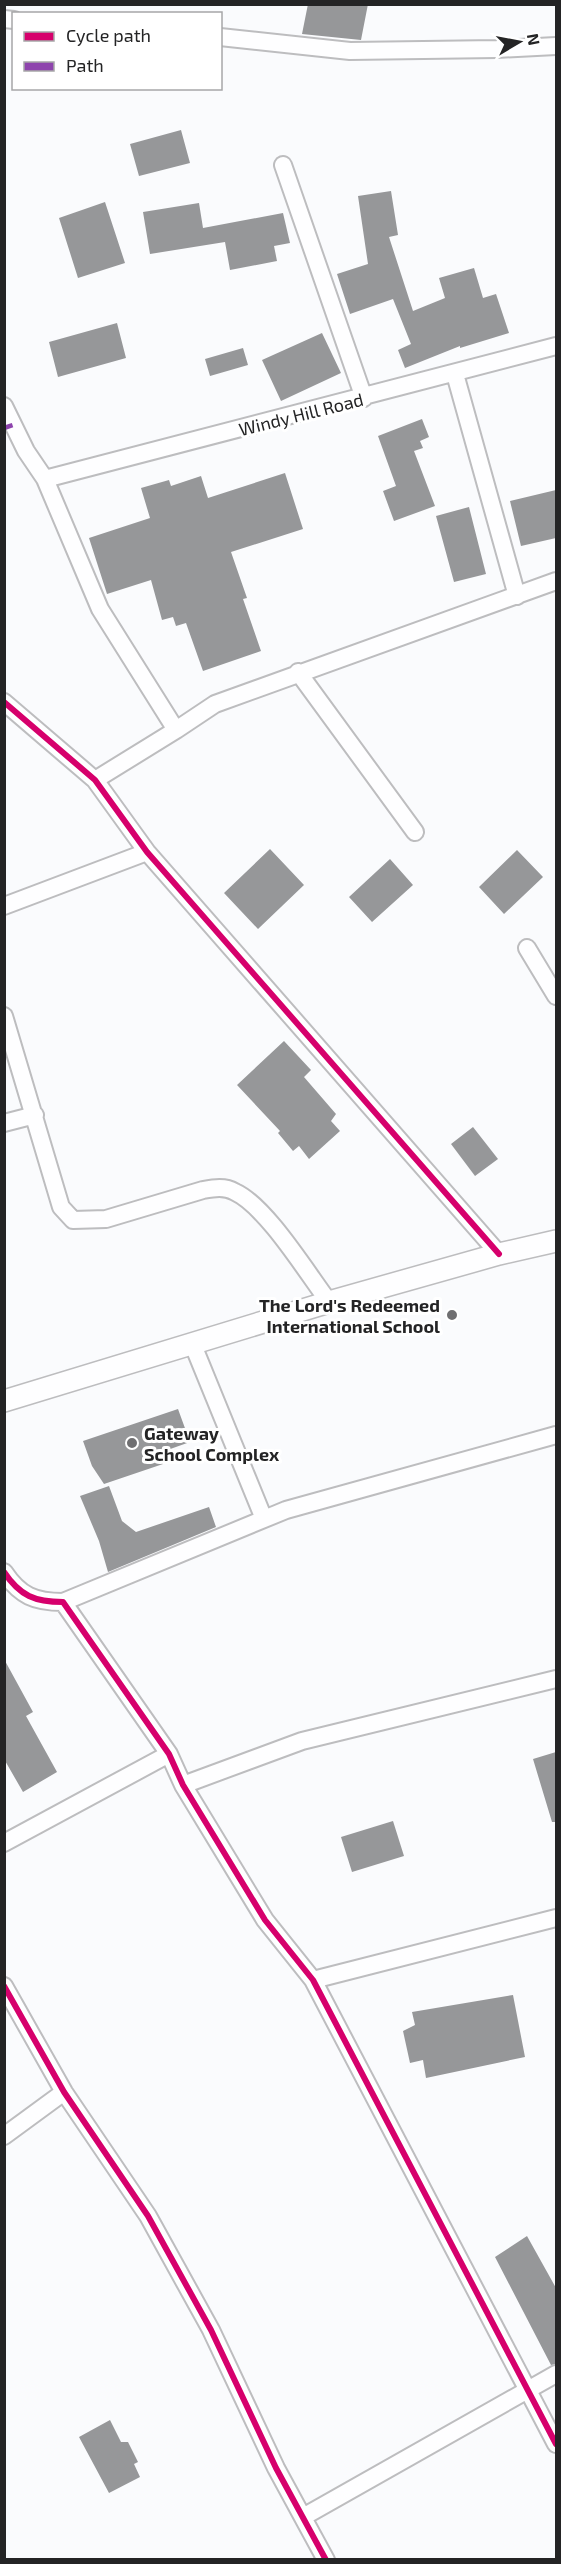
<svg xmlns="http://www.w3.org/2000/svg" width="561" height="2564" font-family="'Exo 2',sans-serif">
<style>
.building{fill:#969799}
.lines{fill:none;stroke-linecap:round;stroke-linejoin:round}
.minor-casing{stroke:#bdbdbf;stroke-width:20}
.tertiary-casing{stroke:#bdbdbf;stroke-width:24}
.minor{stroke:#fefeff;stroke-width:16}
.tertiary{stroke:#fefeff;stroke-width:21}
.quiet{stroke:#8e44ad;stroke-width:4.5;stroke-dasharray:9 4.5;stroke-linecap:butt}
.cycleway-casing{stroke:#fff;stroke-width:10}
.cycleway{stroke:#d6006c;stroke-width:6}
.poi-dot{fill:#6f6f71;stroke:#fff;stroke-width:2}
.labels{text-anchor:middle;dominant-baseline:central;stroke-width:6;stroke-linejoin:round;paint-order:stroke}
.street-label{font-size:18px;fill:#242425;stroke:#fff}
.poi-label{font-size:18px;font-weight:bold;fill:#242425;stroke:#fff;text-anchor:end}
</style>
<rect width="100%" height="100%" fill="#fafbfd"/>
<path class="building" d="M308,4H368L361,40L302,34Z
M181,130L190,163L139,176L130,144Z
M391,191L398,235L389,237L413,311L445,298L439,278L474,268L483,298L496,294L509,333L460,348V346L405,368L398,350L411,344L393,299L350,314L337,274L368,264L358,196Z
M105,202L125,263L78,278L59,218Z
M199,203L203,228L283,213L290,243L274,246L277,261L230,270L225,242L150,254L143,212Z
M117,323L126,358L58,377L49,342Z
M322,333L341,373L281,401L262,360Z
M243,348L248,365L210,376L205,359Z
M422,419L429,437L420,441L423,448L414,451L435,506L394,521L383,491L396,486L378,436Z
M285,473L303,529L231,552L247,598L243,599L261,651L203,671L186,623L176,626L173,617L162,620L151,580L107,594L89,538L150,518L141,488L169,480L171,486L201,476L208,498Z
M556,490V538L521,546L510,501Z
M469,507L486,574L454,582L436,516Z
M270,849L304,885L258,929L224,893Z
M517,850L543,877L504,914L479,887Z
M390,859L413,885L372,922L349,897Z
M284,1041L311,1070L304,1077L336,1114L331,1121L340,1131L309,1159L299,1146L293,1151L278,1133L280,1131L237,1085Z
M473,1127L498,1159L475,1176L451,1144Z
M178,1409L190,1442L159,1453L163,1464L104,1484L92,1466L83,1441Z
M109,1486L122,1521L136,1532L209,1507L216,1527L108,1572L99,1541L80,1496Z
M4,1659L33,1712L26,1716L57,1772L23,1792L4,1759Z
M556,1752V1822H552L533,1759Z
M393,1821L404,1856L352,1872L341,1837Z
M513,1995L525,2057L426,2078L423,2060L410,2063L403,2031L415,2025L412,2012Z
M527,2236L556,2288V2364L551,2365L495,2257Z
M110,2420L121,2442H128L138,2462L134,2464L140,2477L109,2493L79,2437Z"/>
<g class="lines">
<g class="minor-casing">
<path id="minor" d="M4,19L14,20
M220,37L350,51L497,49L556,46
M283,165L364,398
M455,374L517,596
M4,406L26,451L45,479L100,609L176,730
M45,479L556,346
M298,672L415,832
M4,702L95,780L147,852L499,1254
M95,780L176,730L215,704L556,581
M4,906L147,852
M527,948L556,996
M4,1016L61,1207L73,1220L106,1219L203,1190C214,1188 225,1186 235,1192C266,1206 307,1273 329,1302
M4,1123L35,1115
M193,1345L264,1519
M4,1572C20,1596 35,1602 63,1602L169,1754L183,1785L265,1920L313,1980L556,2444
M63,1602L286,1510L556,1435
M183,1785L302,1741L556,1679
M4,1843L169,1754
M313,1980L556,1918
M4,1986L64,2092L148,2216L211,2330L276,2468L326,2560
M4,2136L64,2092
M303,2517L556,2374"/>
</g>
<g class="tertiary-casing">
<path id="tertiary" d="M4,1401L329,1302L499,1254L556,1241"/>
</g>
<use href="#minor" class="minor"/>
<use href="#tertiary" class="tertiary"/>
<path class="quiet" d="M4,428L13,425"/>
<g class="cycleway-casing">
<path id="cycleway" d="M4,702L95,780L147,852L499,1254
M4,1572C20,1596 35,1602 63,1602L169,1754L183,1785L265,1920L313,1980L556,2444
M4,1986L64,2092L148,2216L211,2330L276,2468L326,2560"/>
</g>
<use href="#cycleway" class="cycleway"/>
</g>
<g class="poi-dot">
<circle cx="452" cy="1315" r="6"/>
<circle cx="132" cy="1443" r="6"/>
</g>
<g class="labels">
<g class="street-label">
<text transform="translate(301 414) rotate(-14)">Windy Hill Road</text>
</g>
<g class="poi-label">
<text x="440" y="1305">The Lord's Redeemed<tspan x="440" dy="21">International School</tspan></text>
<text x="144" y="1433" text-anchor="start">Gateway<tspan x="144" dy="21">School Complex</tspan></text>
</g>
</g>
<rect width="561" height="2564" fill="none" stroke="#242425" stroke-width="12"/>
<rect x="12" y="12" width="210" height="78" fill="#ffffff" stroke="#a7a7a8" stroke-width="1.5"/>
<rect x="24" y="32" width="30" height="9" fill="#d6006c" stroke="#a7a7a8" stroke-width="1.5"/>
<text x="66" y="42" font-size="18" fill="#242425">Cycle path</text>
<rect x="24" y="62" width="30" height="9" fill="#8e44ad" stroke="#a7a7a8" stroke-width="1.5"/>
<text x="66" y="72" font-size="18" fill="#242425">Path</text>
<g transform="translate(519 42) rotate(80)" stroke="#ffffff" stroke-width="4.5" paint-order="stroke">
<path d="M0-4.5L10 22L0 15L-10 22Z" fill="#242425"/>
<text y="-9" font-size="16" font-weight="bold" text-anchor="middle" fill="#242425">N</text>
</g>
</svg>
